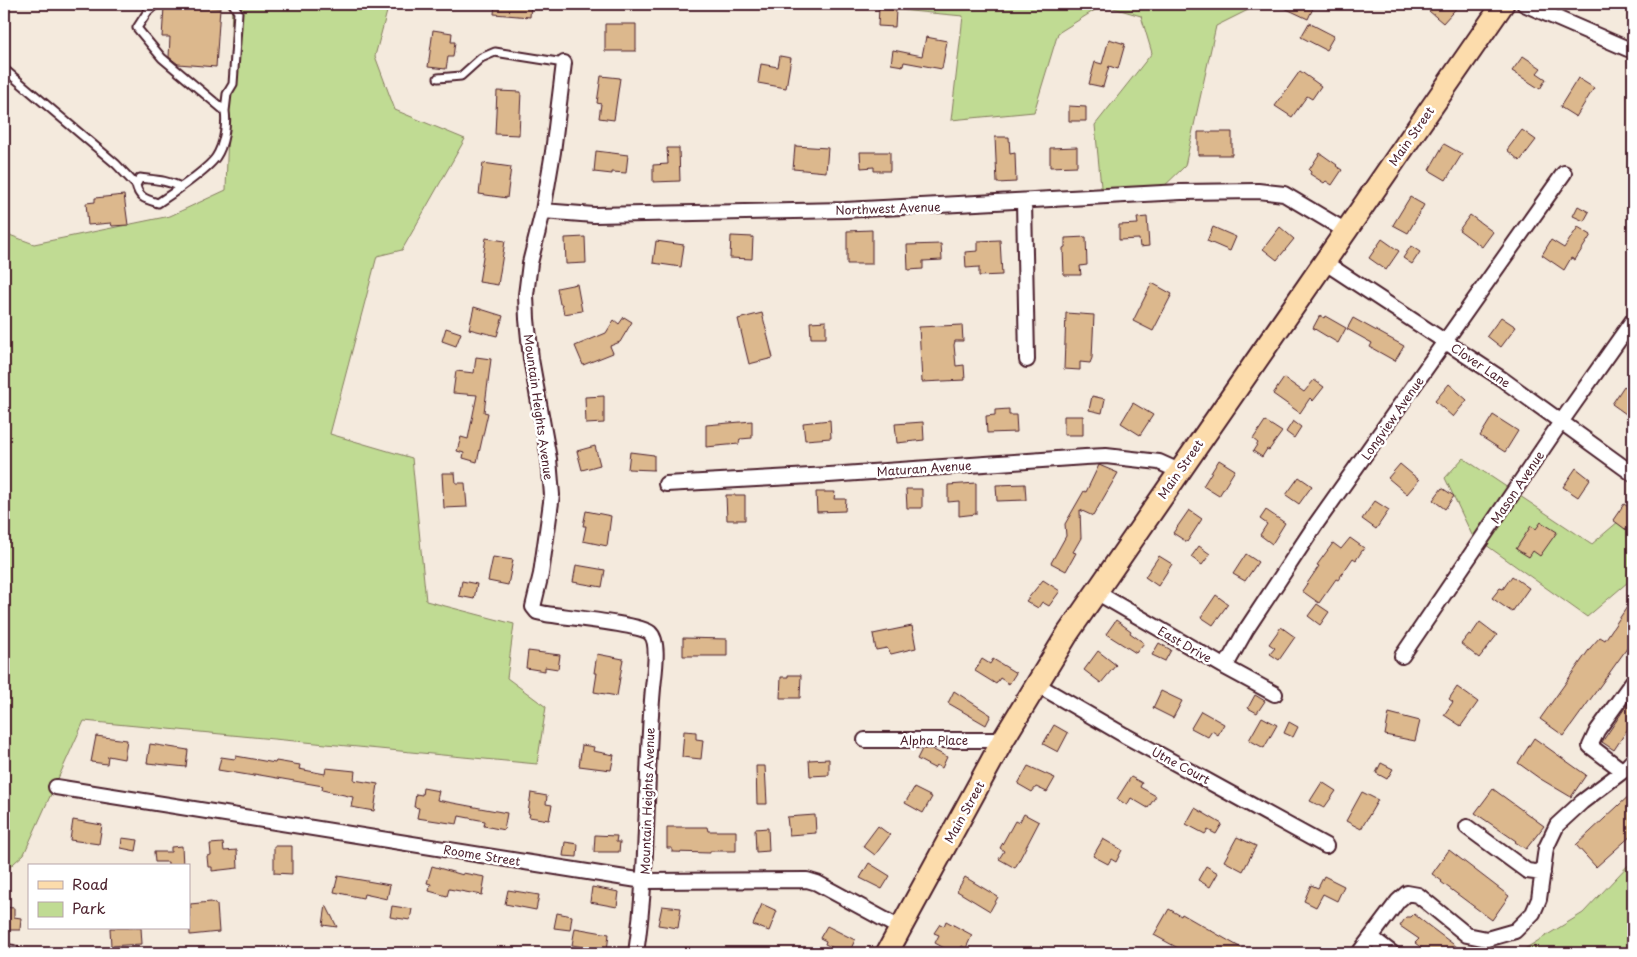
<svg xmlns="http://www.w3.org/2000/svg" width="1637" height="957" font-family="'Playpen Sans',sans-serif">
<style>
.green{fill:#c0db93;stroke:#857d5f}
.building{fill:#dcb88d;stroke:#4a1f2b}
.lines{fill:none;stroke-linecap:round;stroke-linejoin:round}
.service-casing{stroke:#4a1f2b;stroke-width:11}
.minor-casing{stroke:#4a1f2b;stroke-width:18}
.primary-casing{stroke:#4a1f2b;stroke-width:25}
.service{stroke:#fff;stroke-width:7}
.minor{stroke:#fff;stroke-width:14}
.primary{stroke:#fcdcac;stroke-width:21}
.labels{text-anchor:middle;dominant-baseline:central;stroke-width:5;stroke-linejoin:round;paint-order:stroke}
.street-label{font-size:12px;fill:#4a1f2b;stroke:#fff}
</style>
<rect width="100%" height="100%" fill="#f4eadd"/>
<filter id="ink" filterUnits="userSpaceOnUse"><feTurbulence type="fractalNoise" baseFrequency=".02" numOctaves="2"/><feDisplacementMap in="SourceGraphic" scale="10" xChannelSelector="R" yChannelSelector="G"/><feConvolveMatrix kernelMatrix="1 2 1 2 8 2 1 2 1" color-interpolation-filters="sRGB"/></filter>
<g filter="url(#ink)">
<path class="green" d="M232,4H408L388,8L375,56L395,110L465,139L402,250L377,256L330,434L412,458L426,601L514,624L507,678L546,707L537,764L84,721L24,854L4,872V233L34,244L170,216L226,190Z
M836,4H1260L1216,26L1185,166L1156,194L1102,197L1095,125L1152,53L1141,16L1103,5L1058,33L1034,112L951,120L963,16Z
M1463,458L1592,544L1633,509V585L1628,582L1587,617L1472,535L1445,478Z
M1633,860V953H1518L1583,913Z"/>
<path class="building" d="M173,4L220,8L216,67L178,64L169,57L170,37H162L164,7L173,8Z
M495,4H531L530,17L494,14Z
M1276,4H1315L1308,19Z
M1436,4H1460L1443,23L1429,11Z
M879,8L896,10L895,27L878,26Z
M1309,23L1334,36L1326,50L1301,37Z
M605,24H636V51H605Z
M433,30L452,33L451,42H455L453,57H448L446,69L428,67Z
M926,37L947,41L942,69L904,62L903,66L891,64L893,50L922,56Z
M1109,39L1125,44L1118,69L1109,66L1103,87L1089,84L1095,62L1102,64Z
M780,56L791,58L786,88L758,83L761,64L778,67Z
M1523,56L1541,68L1537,73L1546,79L1540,89L1512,71Z
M1300,71L1321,86L1312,99L1307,96L1292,117L1275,106Z
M601,76L620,78L614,120L599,118L601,104L597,103Z
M1578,78L1594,88L1576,117L1560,107Z
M497,91L521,92L519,135L495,134Z
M1069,106L1086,107V121H1069Z
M1522,130L1536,140L1520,161L1507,150Z
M1198,132H1232V155H1198Z
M995,137H1009L1010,154L1015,153L1016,182L997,183Z
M1444,144L1462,154L1446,180L1429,170Z
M795,146L828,148L826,172L793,169Z
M1077,147V166L1050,167V148Z
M667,148H679L680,181L653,182V165L668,164Z
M596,151L628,155L626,173L612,172V174L594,172Z
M860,152H890V171H874V167L861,168Z
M1320,153L1337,165L1336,166L1342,170L1332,185L1326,181L1324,183L1310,174L1311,172L1309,170Z
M483,163L511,167L507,198L479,194Z
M124,195L128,225L112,226L111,223L88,225L86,203L95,202V198Z
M1410,197L1424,205L1408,233L1393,225Z
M1578,206L1589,212L1584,221L1573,216Z
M1470,215L1493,232L1482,247L1459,230Z
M1147,217L1149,246L1140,247L1139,239L1119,240V225L1138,224L1137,218Z
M1213,227L1236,237L1230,251L1207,241Z
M1280,227L1294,239L1277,260L1263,249Z
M1578,227L1591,235L1575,260L1571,258L1564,270L1542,255L1551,240L1564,248Z
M872,230V264H847V231Z
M731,236L753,237L752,259L730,258Z
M585,237L586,263L566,264L565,238Z
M1086,237L1087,265L1080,266L1081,275H1064L1063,248L1065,247V238Z
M486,238L505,241L498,285L479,282Z
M1382,239L1399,251L1386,270L1369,258Z
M1000,240L1002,275L979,276V267L966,268L965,252L978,251V241Z
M656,241L684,245L681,267L653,263Z
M941,244L942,260L923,261V269L908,270L907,245Z
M1411,246L1420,252L1412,264L1403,258Z
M1152,283L1172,294L1153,331L1133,321Z
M577,284L582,311L564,314L562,304H560L557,288Z
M474,307L503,316L497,336L469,329Z
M762,313L773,358L749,364L738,319Z
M1066,313L1094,315L1092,358L1090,363L1080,362V370L1064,369Z
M1320,315L1324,318L1325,316L1346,328L1338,343L1313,328Z
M624,317L632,322L620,342L610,346L613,353L583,365L575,346L606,333L614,320L619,324Z
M1501,317L1516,327L1501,347L1487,336Z
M1353,318L1404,346L1395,361L1370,347L1372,343L1347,329Z
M826,321V338H811L810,322Z
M962,325L963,341H955L954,345L956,366L964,365L965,380L922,382L919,327Z
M446,328L461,333L456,346L442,341Z
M476,357L491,359L484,412L488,413L477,462L463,458L464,453L457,451L461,437L468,439L477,395L453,393L456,371L474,373Z
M1284,378L1304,392L1314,380L1324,387L1313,401L1310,398L1300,413L1273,394Z
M1449,384L1467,400L1453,417L1435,401Z
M1624,386L1633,392V419L1612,404Z
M604,396V423L586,424L585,397Z
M1092,396L1105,399L1102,413L1089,410Z
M1133,403L1153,415L1140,435L1121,423Z
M1009,409V415H1016L1017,432L987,433L986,416L995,415V410Z
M1493,415L1518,431L1505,452L1480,436Z
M1064,416H1083V435H1064Z
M830,420L831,438L805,440L803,423Z
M752,421V438L740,439L739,444L706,447V425Z
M1265,421L1282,432L1269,450L1267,449L1262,457L1253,451L1258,443L1253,439Z
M1293,421L1301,427L1294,438L1286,432Z
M923,422L924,440L897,443L895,424Z
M595,446L600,465L582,470L577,451Z
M630,452L654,455V470L628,469Z
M1219,460L1235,470L1219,496L1203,486Z
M1400,464L1419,480L1407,494L1388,478Z
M1099,465L1118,473L1093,516L1080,510L1081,538L1073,552L1076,553L1066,571L1051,563L1066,536L1065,524L1084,491L1086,492Z
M1576,468L1590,479L1578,497L1563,487Z
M442,473H455L456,483H465L467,507L444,508Z
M1299,477L1312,486L1299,504L1286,495Z
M976,483V514L959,516V501L948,502V485Z
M1025,484L1026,500L997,501L996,485Z
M1442,488L1454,496L1445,509L1433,500Z
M906,489H922V508H907Z
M816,492H835L834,499H846L845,511L817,512Z
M726,495H745V520H727Z
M1375,501L1389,510L1376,529L1362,519Z
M1624,504L1633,510V535L1613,520Z
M1189,510L1202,519L1187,542L1173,533Z
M1266,510L1285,523L1272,544L1260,535L1267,524L1260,519Z
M586,511L611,516L607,546L583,541L586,526H583Z
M1541,522L1557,532L1540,556L1533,551L1529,557L1516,549L1531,526L1536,529Z
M1350,538L1364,548L1356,560L1353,558L1338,580L1336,579L1319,603L1302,591L1319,566L1317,565L1333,543L1341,549Z
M1199,546L1210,554L1202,565L1191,557Z
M1246,554L1258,562L1245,581L1233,574Z
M1159,556L1172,564L1158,586L1145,577Z
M493,557L513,560L508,585L488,581Z
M576,565L605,570L602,587L573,582Z
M1512,576L1529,588L1512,612L1492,598L1500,588L1503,589Z
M1043,580L1060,591L1049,606L1042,602L1038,608L1026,601Z
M462,581L477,584L474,599L459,596Z
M1216,595L1228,604L1213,625L1201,617Z
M1633,598V640L1564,736L1540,719L1591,647L1600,637L1605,640Z
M1317,604L1329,612L1320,625L1308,616Z
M1116,620L1131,631L1130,633L1144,643L1136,653L1106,634Z
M1480,622L1497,635L1479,658L1461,644L1469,634L1471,635Z
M912,626L916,648L891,654L887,648L876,650L873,634Z
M1281,627L1295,637L1279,660L1270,654L1275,648L1269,644Z
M683,638L727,639V656H683Z
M1159,643L1171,650L1165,661L1152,655Z
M528,651L560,655L558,669L545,667V671L526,668Z
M1098,651L1116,665L1101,683L1084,670Z
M597,654L623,659L617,696L594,692L597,673H594Z
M982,659L990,664L993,659L1016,673L1009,684L1000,678L996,684L975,671Z
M788,675H801L800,698H780L781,677H788Z
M1457,687L1478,702L1461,726L1444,715L1453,702L1449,699Z
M954,691L991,715L986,725L948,703Z
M1161,691L1182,701L1173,718L1153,708Z
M1255,695L1265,701L1257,713L1248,708Z
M1633,696V721L1614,750L1602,742Z
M1201,711L1224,724L1218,735L1212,731L1208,737L1191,728Z
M1389,713L1420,721L1415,741L1385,735Z
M1262,717L1277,725L1264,748L1249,740Z
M1289,722L1298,727L1293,737L1284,733Z
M1054,725L1068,733L1058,752L1043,744Z
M684,731L696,732V739L703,740L701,759L682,757Z
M96,736L127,740L124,759L108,756L107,764L91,762Z
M1534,738L1586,775L1571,797L1539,778L1518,763Z
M150,744L188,750L186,767L147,763Z
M582,745L594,747L593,751L614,755L611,770L579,766Z
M922,749H932L947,757L942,768L936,765L934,768L917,759Z
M236,756L275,763L276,761L300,765L299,769L325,774L326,768L355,771L354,780L378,784L374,811L351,807L353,797L322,790L323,786L254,774V776L218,770L221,757L235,759Z
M829,759V775L810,776L809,760Z
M1381,763L1393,769L1387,779L1376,773Z
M756,766H765L767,804H757Z
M1028,766L1055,778L1047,792L1036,787L1032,792L1018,784Z
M1131,777L1142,783L1140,787L1156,796L1148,808L1131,798L1127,805L1117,799Z
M1322,782L1336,791L1324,808L1310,801Z
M423,788L439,791L437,800L507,813L504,830L484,826L485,821L459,816L457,824L417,818L419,808L414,807L416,794L422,795Z
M914,788L932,797L923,813L905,803Z
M1493,789L1544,826L1526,849L1515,842L1516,841L1475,813Z
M1362,792L1378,800L1361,829L1346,821Z
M1633,792V834L1596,867L1576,845Z
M531,793L547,796L546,804L552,805L549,820L529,817L530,814L528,813Z
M1195,808L1222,824L1216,834L1208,830L1205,834L1186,824Z
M1024,814L1039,822L1015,868L999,859L1004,851L1000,848L1015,821L1019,823Z
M815,815L816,833L789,835L787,817Z
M73,820L102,825L99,844L70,840Z
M878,826L890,835L875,855L863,846Z
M667,827H707L708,831H736V851H710V853L672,852V848H667Z
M768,828L769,851L756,852L755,829Z
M595,835L617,836L616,842H620L619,852H594Z
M1237,837L1256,846L1243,871L1224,861Z
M122,838L138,840L136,851L121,848Z
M1103,839L1122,850L1116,862L1111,859L1108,864L1093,856Z
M565,842L578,844L577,857L563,856Z
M223,843L224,851L237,850L238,868L212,871V867H208L207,856L211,855L210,844Z
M182,846L183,866H168V862H155L154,852H171V847Z
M274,846H292V874L274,873Z
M1449,850L1509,896L1492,920L1441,882L1442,881L1432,874Z
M869,863L890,876L882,889L860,878Z
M432,866L463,875V873L485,877L482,895L449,889L447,896L429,891L431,884L427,883Z
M1206,866L1218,873L1210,887L1198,880Z
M338,876L390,885L387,899L364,894L363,898L334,892Z
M1324,876L1344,886L1337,901L1323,894L1316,907L1304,901L1311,885L1318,888Z
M965,877L998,897L990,911L957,891Z
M592,887L619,892L617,907L590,902Z
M508,890L539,895L536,910L505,904Z
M211,902L217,905L219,932L190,935L189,908H191L190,904Z
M762,904L777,911L769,931L753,925Z
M326,905L337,927L323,925Z
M392,906L412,909L410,920L390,917Z
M662,906L681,908L678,928L658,925Z
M4,907L14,908V917L21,918L20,930H4Z
M1169,909L1181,916L1182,914L1250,953H1187L1154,935Z
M557,913L572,916L570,930L554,928Z
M1414,914L1429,926L1465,953H1428L1415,943L1419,939L1400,926L1406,917H1411Z
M946,921L972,935L966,948L962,946L957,953H953L935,943L939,935L934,933L940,924L944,926Z
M827,926L855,940L849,953H843L825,944L826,941L820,938Z
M110,928H141L142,944L111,946Z
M575,928L609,934L607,951L572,945Z"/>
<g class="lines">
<g class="service-casing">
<path id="service" d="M156,4L148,11L137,28L162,58L225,111C227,125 224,145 216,157C208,169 172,194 158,203C145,199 139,198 136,185L140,178C156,180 166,180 181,187
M4,69L116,164L136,185
M438,78L461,76L481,58L495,52L564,63
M225,111L227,94L233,84L236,41L238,12L233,4"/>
</g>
<g class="minor-casing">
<path id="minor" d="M1524,4L1628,49
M564,63L553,152L543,211L530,263L526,295L527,319L531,359L549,459L552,495L541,574L533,607L537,612L546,614C564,617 640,624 650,633C660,642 654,675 653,688C645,776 649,865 636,953
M1024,201L1027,360
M543,211L594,215L845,210L1181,192L1258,191L1284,194L1346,231
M1324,262L1502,379L1633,474
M666,484L829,475L1085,457L1106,456L1159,462L1179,471
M1096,592L1225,667L1275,694
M1402,656L1561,422L1633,320
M1225,667L1246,630L1316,524L1564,173
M1036,684L1124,735L1326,846
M865,740H1003
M1623,771L1590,746L1597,731L1633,681
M56,787L644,881L807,880L817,883L900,928
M1467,827L1527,871L1543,873
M1371,937L1392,953
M6,952L13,953
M1359,953L1398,901L1407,893L1418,895L1467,935L1487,939L1515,931L1533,913L1539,899L1546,848L1557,825L1582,802L1623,771L1633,760"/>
</g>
<g class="primary-casing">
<path id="primary" d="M887,953L1003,740L1068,633L1503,4"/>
</g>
<use href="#service" class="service"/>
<use href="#minor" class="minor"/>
<use href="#primary" class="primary"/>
</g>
</g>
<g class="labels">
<g class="street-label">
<text transform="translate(1411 136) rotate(-55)">Main Street</text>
<text transform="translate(888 208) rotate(-2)">Northwest Avenue</text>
<text transform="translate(1481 365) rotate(34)">Clover Lane</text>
<text transform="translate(539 407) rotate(82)">Mountain Heights Avenue</text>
<text transform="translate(1392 418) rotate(-55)">Longview Avenue</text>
<text transform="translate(924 468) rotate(-4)">Maturan Avenue</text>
<text transform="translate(1180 469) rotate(-55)">Main Street</text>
<text transform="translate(1517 487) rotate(-56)">Mason Avenue</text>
<text transform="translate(1185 644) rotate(30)">East Drive</text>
<text x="934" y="740">Alpha Place</text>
<text transform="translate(1181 765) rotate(28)">Utne Court</text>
<text transform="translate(647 801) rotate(-88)">Mountain Heights Avenue</text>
<text transform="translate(964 812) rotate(-61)">Main Street</text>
<text transform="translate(482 855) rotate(9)">Roome Street</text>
</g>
</g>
<rect width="1637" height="957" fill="none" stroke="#fff" stroke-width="20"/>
<rect x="10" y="10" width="1617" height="937" fill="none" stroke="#4a1f2b" stroke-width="2" filter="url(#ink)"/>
<rect x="28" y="864" width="162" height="65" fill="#ffffff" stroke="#b7a5aa"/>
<rect x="38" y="881" width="25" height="8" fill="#fcdcac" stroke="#b7a5aa"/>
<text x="72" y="890" font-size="15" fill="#4a1f2b">Road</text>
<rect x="38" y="902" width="25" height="15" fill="#c0db93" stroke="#b7a5aa"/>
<text x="72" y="914" font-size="15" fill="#4a1f2b">Park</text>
</svg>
